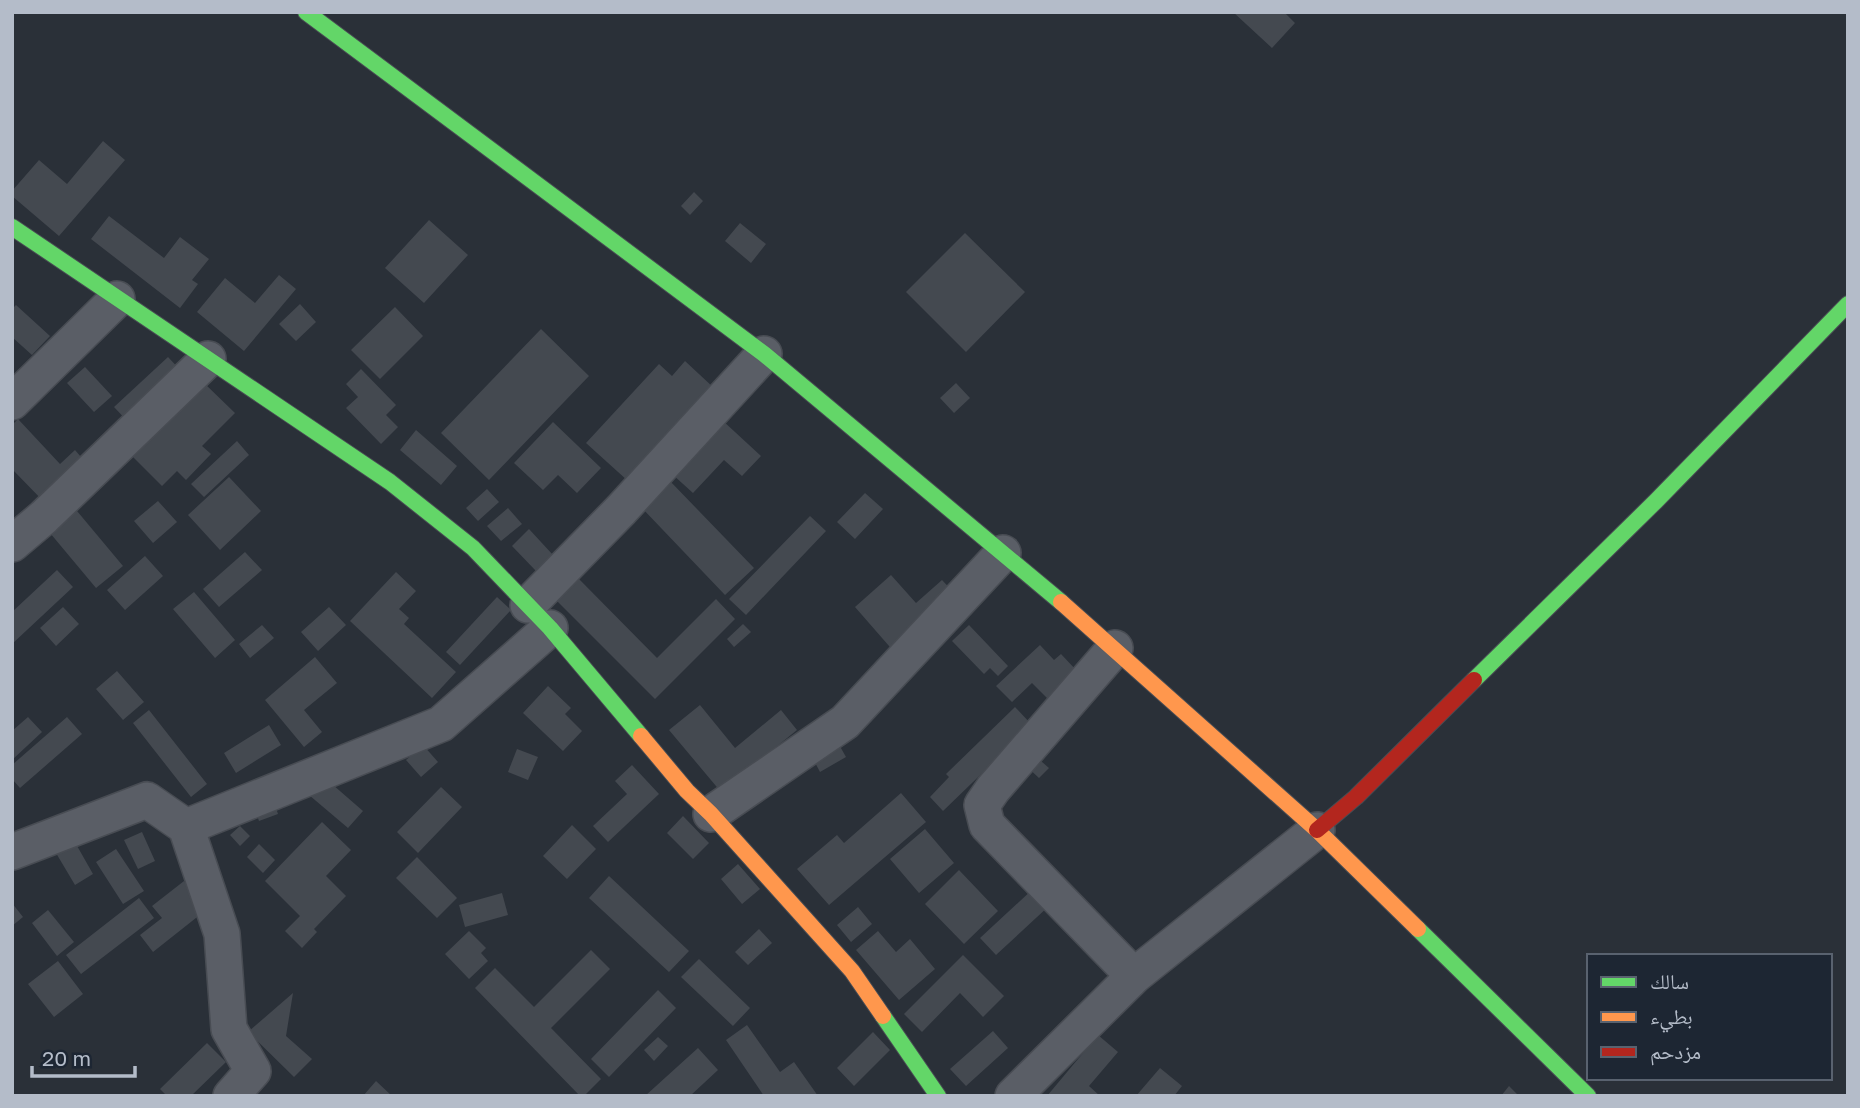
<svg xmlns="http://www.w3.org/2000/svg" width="1860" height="1108" font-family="'Golos Text','Noto Naskh Arabic',sans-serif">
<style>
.building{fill:#444950}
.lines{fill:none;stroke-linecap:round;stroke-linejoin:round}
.street-casing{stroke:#484c53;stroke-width:38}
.fast-casing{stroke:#484c53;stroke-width:18}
.slow-casing{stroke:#484c53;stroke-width:18}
.jam-casing{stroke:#484c53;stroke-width:18}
.street{stroke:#5a5e66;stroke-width:35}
.fast{stroke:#63d668;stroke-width:16}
.slow{stroke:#ff974d;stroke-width:16}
.jam{stroke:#b3261e;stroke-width:16}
</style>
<rect width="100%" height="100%" fill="#2a3038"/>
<path class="building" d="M1233,12H1284L1295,23L1272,48Z
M103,141L125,160L59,236L12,196V191L39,160L67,184Z
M694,192L703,201L690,215L681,206Z
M109,216L164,258L180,237L209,259L192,280L198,284L180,308L91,239Z
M429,220L468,255L424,303L385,268Z
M740,223L766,244L751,263L725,241Z
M965,233L1025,292L966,352L906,292Z
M279,275L296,289L244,351L197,312L225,278L255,303Z
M300,304L316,322L296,341L279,324Z
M16,305L50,336L32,355L12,337V309Z
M395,307L423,336L380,379L351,350Z
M541,329L589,376L489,480L441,433Z
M168,357L185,375L131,425L114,407Z
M685,361L714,388L628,481L586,443L659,364L672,376Z
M85,367L112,396L94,412L67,383Z
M361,369L396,405L386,415L398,427L381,444L346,408L358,397L346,384Z
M204,383L235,413L202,446L211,454L186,480L177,471L162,486L132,456Z
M956,383L970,398L954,413L940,398Z
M18,419L60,464L75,450L88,465L46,504L12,469V425Z
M722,420L761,456L742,476L724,460L693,493L672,474Z
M553,422L601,468L577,493L558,475L543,490L514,463Z
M416,430L457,466L441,485L400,450Z
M237,441L249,455L204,497L191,484Z
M229,477L261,511L220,550L188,515Z
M669,480L754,568L725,595L641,507Z
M487,489L499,502L478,521L466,508Z
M865,493L883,509L855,539L837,522Z
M158,501L177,522L153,543L134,521Z
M72,505L123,566L96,588L45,527Z
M508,508L522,524L501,541L487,526Z
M810,516L826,531L746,615L729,599Z
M529,529L553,555L536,571L512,546Z
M245,552L262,570L219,607L203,589Z
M145,556L163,576L125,610L107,590Z
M57,570L73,587L12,644V612Z
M396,572L416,591L399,609L409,618L404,624L456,672L432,698L350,621Z
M891,575L916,603L942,580L959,598L896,654L855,607Z
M579,579L657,658L716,599L735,619L655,699L557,601Z
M194,592L235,640L215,658L173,609Z
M497,597L511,610L460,665L446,652Z
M63,607L79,624L56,646L40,628Z
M329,607L346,625L318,651L301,632Z
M743,624L751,632L734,647L727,639Z
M262,625L274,638L250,658L239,644Z
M969,625L1008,666L998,676L990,668L984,674L952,641Z
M1040,645L1054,660L1061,654L1077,671L1048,699L1032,683L1012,702L996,686Z
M315,657L337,683L304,710L322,732L304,747L265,700Z
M117,671L144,702L123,720L96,689Z
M548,686L571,708L565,714L582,731L563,751L523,713Z
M700,705L735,748L781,710L797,730L721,792L669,730Z
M1015,707L1032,725L943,811L930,797L949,777L946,774Z
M149,710L207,784L191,797L133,723Z
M28,717L42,732L12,760V731Z
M67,717L82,734L20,788L12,779V765Z
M269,725L281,745L236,773L224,753Z
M837,741L846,757L820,772L811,755Z
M423,745L438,762L421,777L406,760Z
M517,749L538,757L528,780L508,772Z
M1034,755L1049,768L1039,778L1025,765Z
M632,765L659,794L608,842L593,826L627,794L615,781Z
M325,778L363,811L348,828L309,795Z
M441,787L462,807L418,853L397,832Z
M901,793L926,822L829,905L797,869L837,835L844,843Z
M273,799L278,814L259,821L254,807Z
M683,816L709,843L693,859L667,833Z
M322,822L351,850L326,876L346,896L314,929L317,932L302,948L285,931L300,916L265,881Z
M572,825L596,849L567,879L543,856Z
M240,826L250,836L240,846L230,835Z
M925,829L954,863L919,893L890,859Z
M142,832L155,861L138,869L124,840Z
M72,837L93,874L75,885L53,848Z
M259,844L275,860L263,873L247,857Z
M116,849L144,891L123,904L96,862Z
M417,857L457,898L437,918L396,878Z
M738,864L760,889L742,904L721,879Z
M959,870L998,911L964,944L925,904Z
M609,876L689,951L669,972L589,898Z
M184,881L206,910L153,952L140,935L162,918L152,906Z
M1034,888L1050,905L996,955L980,938Z
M502,893L508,915L465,927L459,905Z
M139,898L154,918L81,974L66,955Z
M12,903L23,917L12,926Z
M858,907L872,924L851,942L837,925Z
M48,910L74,942L57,956L32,923Z
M759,929L772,943L748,965L735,952Z
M469,931L486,948L481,953L488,961L469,979L445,954Z
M878,931L896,952L910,939L935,969L899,1000L856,950Z
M591,950L610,969L551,1028L601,1079L584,1096H580L475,988L495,968L534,1007Z
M963,955L1004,996L983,1017L960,993L922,1032L904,1014Z
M699,959L750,1008L733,1026L681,977Z
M58,961L83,994L54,1017L28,984Z
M658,990L676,1008L609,1077L591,1059Z
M293,993L286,1036L312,1059L294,1077L248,1032Z
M747,1025L780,1072L794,1062L818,1096H764L726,1040Z
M993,1031L1008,1048L966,1086L950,1069Z
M873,1032L890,1050L854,1086L837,1068Z
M1098,1035L1118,1052L1089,1086L1100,1096H1047Z
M658,1037L668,1046L654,1061L644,1050Z
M207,1043L226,1062L191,1096H167L160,1089Z
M698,1048L718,1070L690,1096H645Z
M1160,1068L1182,1086L1174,1096H1136Z
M376,1081L392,1096H363Z
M1509,1086L1519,1096H1501Z"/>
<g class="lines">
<g class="street-casing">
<path id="street" d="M12,402L117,299
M12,544L44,517L208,359
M528,605L621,510L764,354
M1115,648L993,789L982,805L987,825L1134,976
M711,814L845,722L1003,553
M186,827L441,724L550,628
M12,852L147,800L186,827L222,934L229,1029L253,1071L231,1096
M1013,1096L1134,976L1317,830"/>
</g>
<g class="fast-casing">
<path id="fast" d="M306,12L764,354L1061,602
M12,227L390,482L473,548L550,628L641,736
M1474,680L1656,501L1848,304
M1418,929L1588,1096
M883,1016L938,1096"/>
</g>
<g class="slow-casing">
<path id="slow" d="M1061,602L1317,830L1418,929
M641,736L687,791L711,814L852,971L883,1016"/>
</g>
<g class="jam-casing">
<path id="jam" d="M1317,830L1356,797L1474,680"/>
</g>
<use href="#street" class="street"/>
<use href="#fast" class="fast"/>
<use href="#slow" class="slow"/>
<use href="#jam" class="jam"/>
</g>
<rect width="1860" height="1108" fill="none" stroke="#b4bcc9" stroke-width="28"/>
<rect x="1587" y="954" width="245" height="126" fill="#1d2633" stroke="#59626f" stroke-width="2"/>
<rect x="1601" y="977" width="35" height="10" fill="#63d668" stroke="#59626f" stroke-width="2"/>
<text x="1650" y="989" font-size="21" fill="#b4bcc9">سالك</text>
<rect x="1601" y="1012" width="35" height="10" fill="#ff974d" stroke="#59626f" stroke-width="2"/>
<text x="1650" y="1024" font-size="21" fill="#b4bcc9">بطيء</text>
<rect x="1601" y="1047" width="35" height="10" fill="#b3261e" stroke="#59626f" stroke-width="2"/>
<text x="1650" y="1059" font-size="21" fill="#b4bcc9">مزدحم</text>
<path d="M32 1066v10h103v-10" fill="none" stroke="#b4bcc9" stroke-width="3.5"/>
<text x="42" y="1066" font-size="21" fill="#b4bcc9" stroke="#1d2633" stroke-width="5" paint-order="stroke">20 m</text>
</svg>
